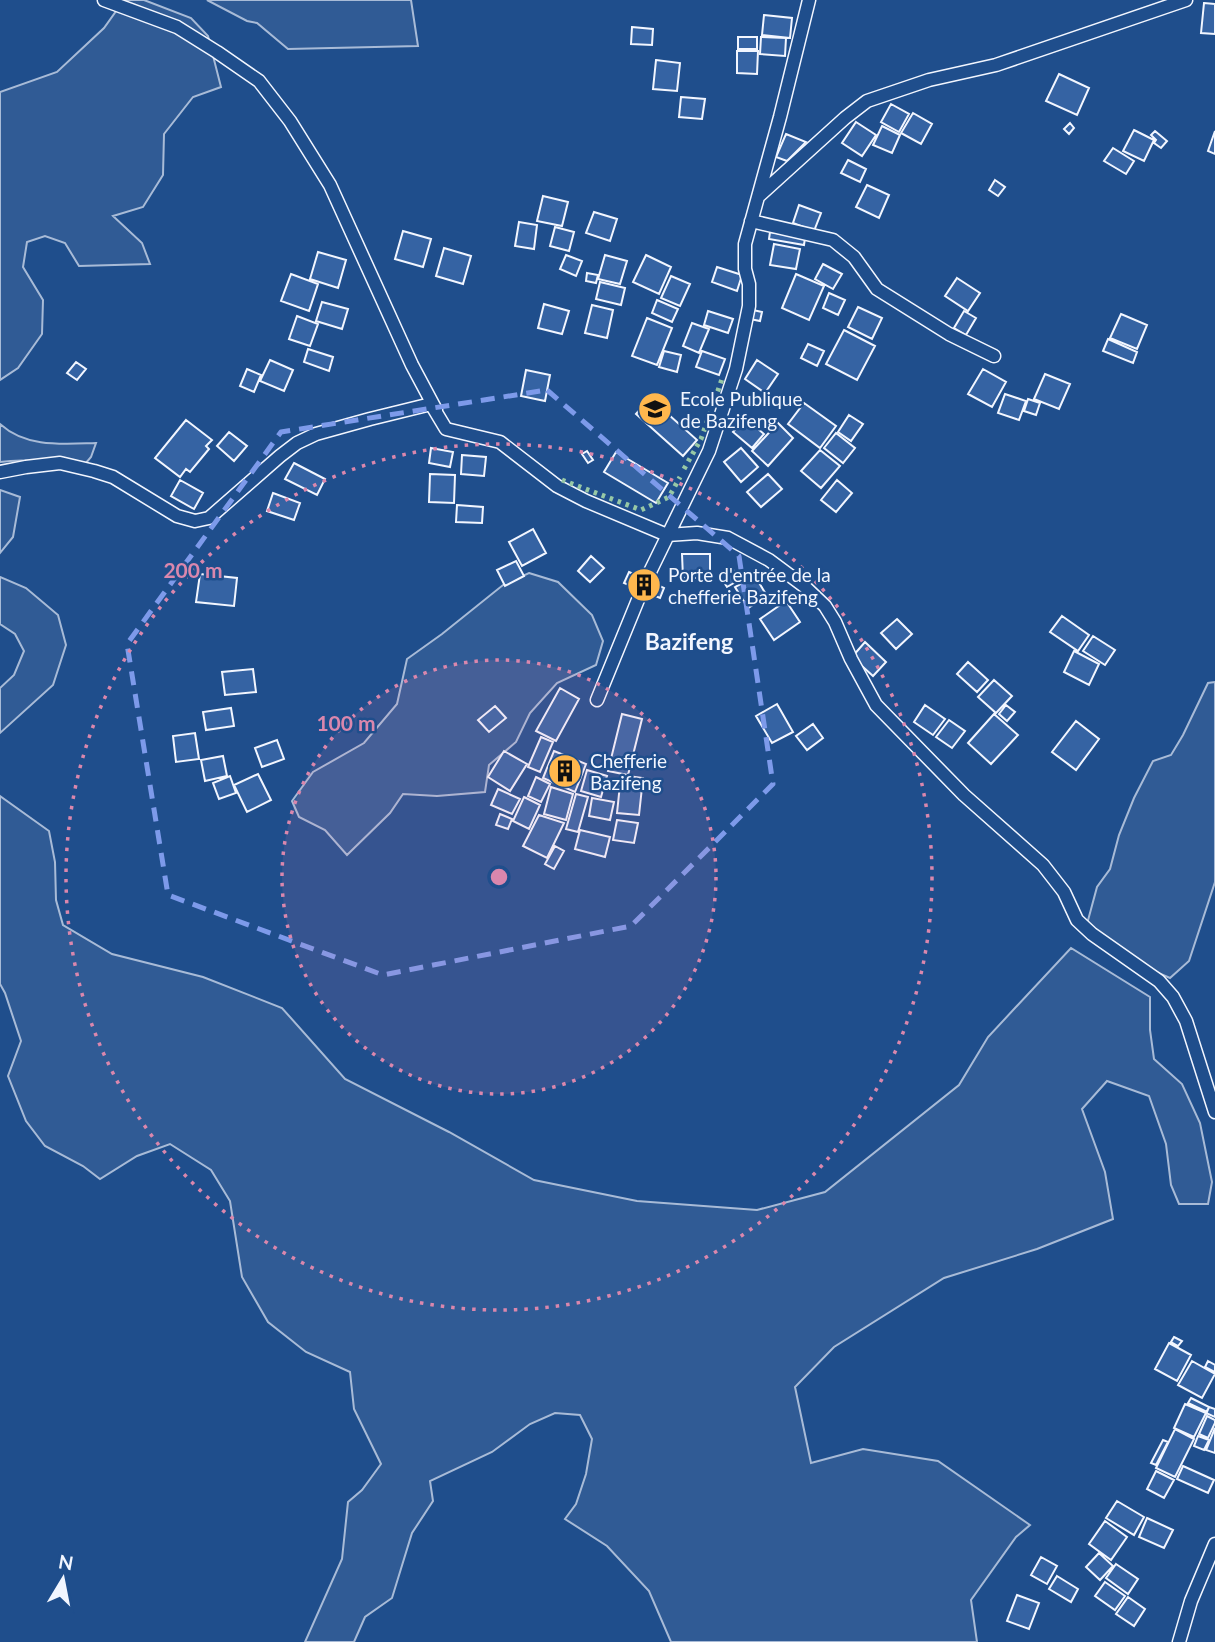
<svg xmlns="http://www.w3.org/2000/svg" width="1215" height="1642" font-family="Lato,sans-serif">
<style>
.green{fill:#305b95;stroke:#a8bbd7;stroke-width:2}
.building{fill:#3563a3;stroke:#f2f6ff;stroke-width:2}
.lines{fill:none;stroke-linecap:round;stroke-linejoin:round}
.street-casing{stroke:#f2f6ff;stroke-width:15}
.street{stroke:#1f4e8c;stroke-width:12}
.hedge{stroke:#97c8a6;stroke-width:5;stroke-dasharray:3.5 5;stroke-linecap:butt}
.marked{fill:none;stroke:#7d9aea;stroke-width:5;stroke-dasharray:14 9;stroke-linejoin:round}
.ring{fill:none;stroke:#da87ad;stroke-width:3.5;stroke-dasharray:3.5 7}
.labels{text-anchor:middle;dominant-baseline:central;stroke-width:5;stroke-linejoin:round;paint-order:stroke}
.poi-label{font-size:19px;fill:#f2f6ff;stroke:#1f4e8c;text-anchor:start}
.quarter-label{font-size:23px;font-weight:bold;fill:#f2f6ff;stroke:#1f4e8c}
.centre{fill:#da87ad;stroke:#1f4e8c;stroke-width:3.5}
.ring-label{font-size:21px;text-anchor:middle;font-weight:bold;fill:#da87ad;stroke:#1f4e8c;stroke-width:5;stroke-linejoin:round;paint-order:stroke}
</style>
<rect width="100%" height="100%" fill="#1f4e8c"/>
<path class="green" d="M124,0H144L191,18L208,36L221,87L193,97L164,134L163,175L143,207L113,216L142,243L150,264L79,266L65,243L45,236L27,242L23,267L43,300L42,334L18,368L0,380V92L57,72L104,28Z
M207,0H411L418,46L288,49L257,23L247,21Z
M0,424C26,448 63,444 96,443L91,457L80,470C54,462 27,458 0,462Z
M0,490L20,497L13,537L0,553Z
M529,573L558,582L592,615L603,641L596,665L557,683L530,713L516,742L489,765L485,792L437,796L403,794L390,813L347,855L325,830L299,817L292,801L313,772L364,743L397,704L407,659L442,634L503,585Z
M0,577L26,588L58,615L66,645L53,685L0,733V688L14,675L24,651L15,634L0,624Z
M1215,682V882L1189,961L1170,978L1147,968L1087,924L1097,887L1110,869L1119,835L1134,798L1153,761L1171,755L1183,735L1208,683Z
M0,796L49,831L55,862L56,900L63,925L112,954L203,977L282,1008L345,1079L449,1132L534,1180L637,1201L757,1210L825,1192L959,1085L988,1037L1071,948L1150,997V1030L1154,1059L1182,1084L1200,1123L1212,1182L1208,1204H1179L1171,1185L1166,1144L1149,1096L1107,1081L1082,1109L1105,1172L1113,1219L1037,1249L944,1278L834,1347L795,1387L811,1463L863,1449L938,1461L1030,1525L1016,1537L971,1600L977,1642H671L649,1591L607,1546L565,1519L576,1504L586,1474L592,1439L580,1415L555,1413L530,1424L492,1452L430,1481L433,1501L412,1533L392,1598L365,1617L354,1642H305L342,1559L348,1502L362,1490L381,1464L354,1409L350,1372L306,1352L268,1322L242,1277L230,1201L211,1170L170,1144L137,1156L100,1179L83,1166L45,1146L26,1121L8,1076L21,1041L5,993L0,984Z"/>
<path class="building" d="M1204,3L1215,4V34L1201,33Z
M764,15L792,18L790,38L762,35Z
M632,27L653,29L652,45L631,44Z
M738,37H757V49H738Z
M761,37L786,38L785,56L760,54Z
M737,51H758L757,74L737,73Z
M656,60L680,63L677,91L653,89Z
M1059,74L1089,88L1077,115L1046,101Z
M681,97L705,99L702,119L679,117Z
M891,104L909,114L899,132L881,122Z
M913,113L932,124L921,144L901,133Z
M856,122L876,135L862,156L842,143Z
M1070,123L1074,128L1069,134L1064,129Z
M882,126L900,135L892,153L873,145Z
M1134,130L1154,140L1144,161L1123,151Z
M1155,131L1167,141L1161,148L1154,143L1156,140L1151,135Z
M1215,131V154L1208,151Z
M786,134L806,142L787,161L776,157Z
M1113,148L1134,161L1126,174L1104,161Z
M848,160L866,169L860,182L841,173Z
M995,180L1005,187L998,196L989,190Z
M867,185L889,195L879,218L856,207Z
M543,196L568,202L562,226L537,221Z
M799,205L821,213L814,231L793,223Z
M594,212L617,219L610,241L586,233Z
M519,222L537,225L534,249L515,246Z
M555,227L574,232L569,251L550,246Z
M403,231L431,239L423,267L395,259Z
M770,232L805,238L804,245L769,239Z
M774,244L800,249L796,269L770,265Z
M444,248L471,256L463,284L436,276Z
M318,252L346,260L338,288L310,279Z
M566,255L582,261L576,276L560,269Z
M605,255L627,261L620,284L598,279Z
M646,255L671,267L659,294L633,282Z
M823,264L842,274L833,289L815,279Z
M717,267L742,275L737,291L712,282Z
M587,273L598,275L596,283L586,281Z
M291,274L318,284L309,311L281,301Z
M796,274L824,286L809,320L782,308Z
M671,276L690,284L680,306L661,298Z
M957,278L980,293L968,311L945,296Z
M600,282L625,288L621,305L596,299Z
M829,293L845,300L838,315L823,308Z
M657,300L678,309L672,322L652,313Z
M322,302L348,309L342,329L316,321Z
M544,304L569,311L562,334L538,328Z
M592,305L613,310L607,338L585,333Z
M858,307L882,318L872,339L848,327Z
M753,310L762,312L760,321L750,319Z
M708,311L733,319L728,333L704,325Z
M964,311L976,318L966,335L954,328Z
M1121,314L1147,325L1137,349L1110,338Z
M297,316L318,324L310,346L289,339Z
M647,318L672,328L657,365L632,356Z
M692,323L709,329L699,353L683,346Z
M844,330L875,346L857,380L826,364Z
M1108,339L1137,352L1133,363L1103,351Z
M808,344L824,351L817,366L801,358Z
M308,349L333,357L329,371L304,362Z
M664,351L681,355L677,372L659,367Z
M702,351L725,359L719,375L696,367Z
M270,360L293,370L284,391L260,381Z
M757,360L778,374L765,393L745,379Z
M76,362L86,369L77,380L67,373Z
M247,369L261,375L254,392L240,386Z
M983,369L1006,382L992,407L968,394Z
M526,370L550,375L545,401L521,396Z
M1045,374L1070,384L1059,409L1034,399Z
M1005,394L1026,401L1019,420L998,413Z
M650,398L697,440L683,456L636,414Z
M1028,399L1040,403L1036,415L1024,411Z
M804,403L836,426L820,448L788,424Z
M849,415L863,424L851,441L838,432Z
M745,418L764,434L752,448L733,432Z
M186,420L212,440L206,446L209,449L190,472L186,469L180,477L155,458Z
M778,423L793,438L768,466L752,451Z
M229,432L247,446L234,461L217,446Z
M836,433L855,448L843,463L824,448Z
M431,448L453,452L450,467L429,463Z
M741,448L758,467L741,482L724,462Z
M820,450L840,466L821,488L801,471Z
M587,451L593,460L588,463L582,454Z
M616,452L668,483L656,503L604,472Z
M462,455L486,457L484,476L461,474Z
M294,463L325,479L317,495L285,479Z
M430,474L455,475L454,503L429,502Z
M768,474L782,489L761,507L747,492Z
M180,480L203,493L194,509L171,496Z
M837,480L852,493L836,512L821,500Z
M273,493L300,503L294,520L267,511Z
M457,505L483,507L482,523L456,522Z
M533,529L546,553L522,566L509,542Z
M682,554H710V578H683Z
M591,556L604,568L590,582L578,571Z
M516,561L524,576L505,586L497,570Z
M732,568L739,580L727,587L720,576Z
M629,572L664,588L660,598L624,583Z
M200,574L237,578L234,606L196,602Z
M755,576L767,596L748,608L735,587Z
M786,601L800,622L774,640L760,619Z
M1062,616L1089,635L1078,651L1050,632Z
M897,619L912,634L896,649L881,633Z
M1093,636L1115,650L1105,665L1083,651Z
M865,642L886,662L873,676L852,657Z
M1074,651L1099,664L1089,685L1064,672Z
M968,662L988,680L977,692L957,674Z
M253,669L256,692L225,695L222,672Z
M994,680L1012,696L996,713L978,697Z
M560,688L579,699L556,741L536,731Z
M777,704L793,732L772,743L756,716Z
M925,705L945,719L933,735L914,722Z
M1006,705L1015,712L1007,721L999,714Z
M495,706L506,718L489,732L478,720Z
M231,708L234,726L206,730L203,712Z
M622,714L642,719L628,775L608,771Z
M994,714L1018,735L991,764L968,743Z
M949,720L965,731L952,748L936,737Z
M1076,721L1099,739L1076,770L1052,752Z
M813,724L823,738L807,750L796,736Z
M195,733L199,759L176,762L173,736Z
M541,737L553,742L540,772L528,767Z
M277,740L284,759L262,767L255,748Z
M504,751L527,764L510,791L488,777Z
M554,751L586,764L575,792L543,778Z
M223,756L227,776L205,781L201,760Z
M587,770L607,776L601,797L581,791Z
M258,774L271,800L247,812L234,785Z
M621,775L643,778L639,815L617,813Z
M230,776L236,793L219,799L213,783Z
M536,777L550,784L541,802L528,796Z
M551,787L573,794L566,820L544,814Z
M498,789L520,799L512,814L491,805Z
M576,794L588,797L578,832L566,829Z
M524,797L540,805L529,829L513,821Z
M592,798L614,802L610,820L589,816Z
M500,814L512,819L508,829L496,825Z
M539,815L564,823L547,858L523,846Z
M617,820L638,823L634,843L613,840Z
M580,830L610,837L605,857L575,849Z
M555,846L564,851L554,869L545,864Z
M1174,1337L1182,1341L1178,1346L1171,1342Z
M1169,1343L1191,1355L1177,1381L1155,1369Z
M1192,1361L1215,1374L1202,1398L1178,1385Z
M1208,1361L1215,1365V1372L1205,1367Z
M1191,1398L1209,1407L1207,1412L1188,1403Z
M1185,1404L1206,1413L1194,1437L1174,1428Z
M1209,1407L1215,1409V1417L1206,1413Z
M1207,1416L1215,1420V1423L1208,1438L1199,1434Z
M1215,1428V1453L1206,1450Z
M1175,1429L1194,1439L1175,1477L1156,1468Z
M1198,1436L1209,1440L1204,1450L1194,1446Z
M1163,1440L1168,1442L1156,1465L1151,1463Z
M1183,1466L1214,1480L1208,1493L1177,1479Z
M1156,1471L1174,1480L1164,1498L1147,1489Z
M1117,1501L1144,1517L1134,1535L1106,1518Z
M1147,1518L1173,1530L1164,1548L1139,1537Z
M1105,1521L1127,1537L1111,1560L1089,1544Z
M1099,1553L1113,1566L1100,1580L1086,1567Z
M1041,1557L1057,1566L1047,1584L1031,1575Z
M1116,1564L1138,1579L1128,1594L1106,1578Z
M1057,1576L1078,1589L1071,1602L1049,1589Z
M1105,1582L1125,1596L1115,1610L1095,1596Z
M1017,1595L1039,1603L1029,1629L1007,1621Z
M1128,1597L1145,1609L1134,1626L1116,1614Z"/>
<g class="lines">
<g class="street-casing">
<path id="street" d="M104,0L177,27L217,52L259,81L290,121L330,185L412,365L436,410
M760,195L845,118L867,101L929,80L996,65L1186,0
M751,221L833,240L854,257L877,289L949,334L994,356
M0,472L26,467L60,463L94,471L113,477L177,516L195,521L209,518L280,456L297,443L316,434L370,419L431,404L446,429L500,442L557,486L586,501L667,535L697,533L728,538L769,560L804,586L825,606L835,622L851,659L876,705L964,795L1043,865L1064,892L1077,920L1092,934L1159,981L1173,997L1186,1021L1215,1112
M646,580L709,451L736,369L749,306V284L745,269V244L780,117L809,0
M597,700L642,590
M1179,1642L1191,1601L1215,1544"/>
</g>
<use href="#street" class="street"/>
<path class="hedge" d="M684,469L701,439L722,379
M562,480L641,510L669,497L680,477"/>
</g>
<path class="marked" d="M547,390L739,556L773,784L631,926L383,975L168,895L127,644L281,432Z"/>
<circle cx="499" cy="877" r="217" fill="#da87ad" fill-opacity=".12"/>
<g class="ring">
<circle cx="499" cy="877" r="217"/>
<circle cx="499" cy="877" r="433"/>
</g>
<defs>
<g id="school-disc" transform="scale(1.75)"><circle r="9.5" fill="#ffb74d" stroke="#1f4e8c"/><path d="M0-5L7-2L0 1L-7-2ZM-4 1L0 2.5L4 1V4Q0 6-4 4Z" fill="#111"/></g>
<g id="building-disc" transform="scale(1.75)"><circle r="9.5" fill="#ffb74d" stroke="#1f4e8c"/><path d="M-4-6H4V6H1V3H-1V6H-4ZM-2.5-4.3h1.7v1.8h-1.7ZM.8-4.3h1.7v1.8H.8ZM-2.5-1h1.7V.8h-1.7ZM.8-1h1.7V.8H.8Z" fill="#111"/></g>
</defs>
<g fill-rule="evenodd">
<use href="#school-disc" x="655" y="409"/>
<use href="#building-disc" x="644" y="585"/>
<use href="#building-disc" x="565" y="771"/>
</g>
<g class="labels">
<g class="poi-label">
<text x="680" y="398">Ecole Publique<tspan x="680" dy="22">de Bazifeng</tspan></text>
<text x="668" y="574">Porte d'entrée de la<tspan x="668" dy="22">chefferie Bazifeng</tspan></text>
<text x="590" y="760">Chefferie<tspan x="590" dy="22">Bazifeng</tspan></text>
</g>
<g class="quarter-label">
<text x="689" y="641">Bazifeng</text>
</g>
</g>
<circle cx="499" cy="877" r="10" class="centre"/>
<g class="ring-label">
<text x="193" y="578">200 m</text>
<text x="346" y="731">100 m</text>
</g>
<g transform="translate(63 1579) rotate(10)" stroke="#1f4e8c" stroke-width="5" paint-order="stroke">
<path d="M0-5L12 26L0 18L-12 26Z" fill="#f2f6ff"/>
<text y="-10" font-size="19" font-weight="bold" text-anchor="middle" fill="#f2f6ff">N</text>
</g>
</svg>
